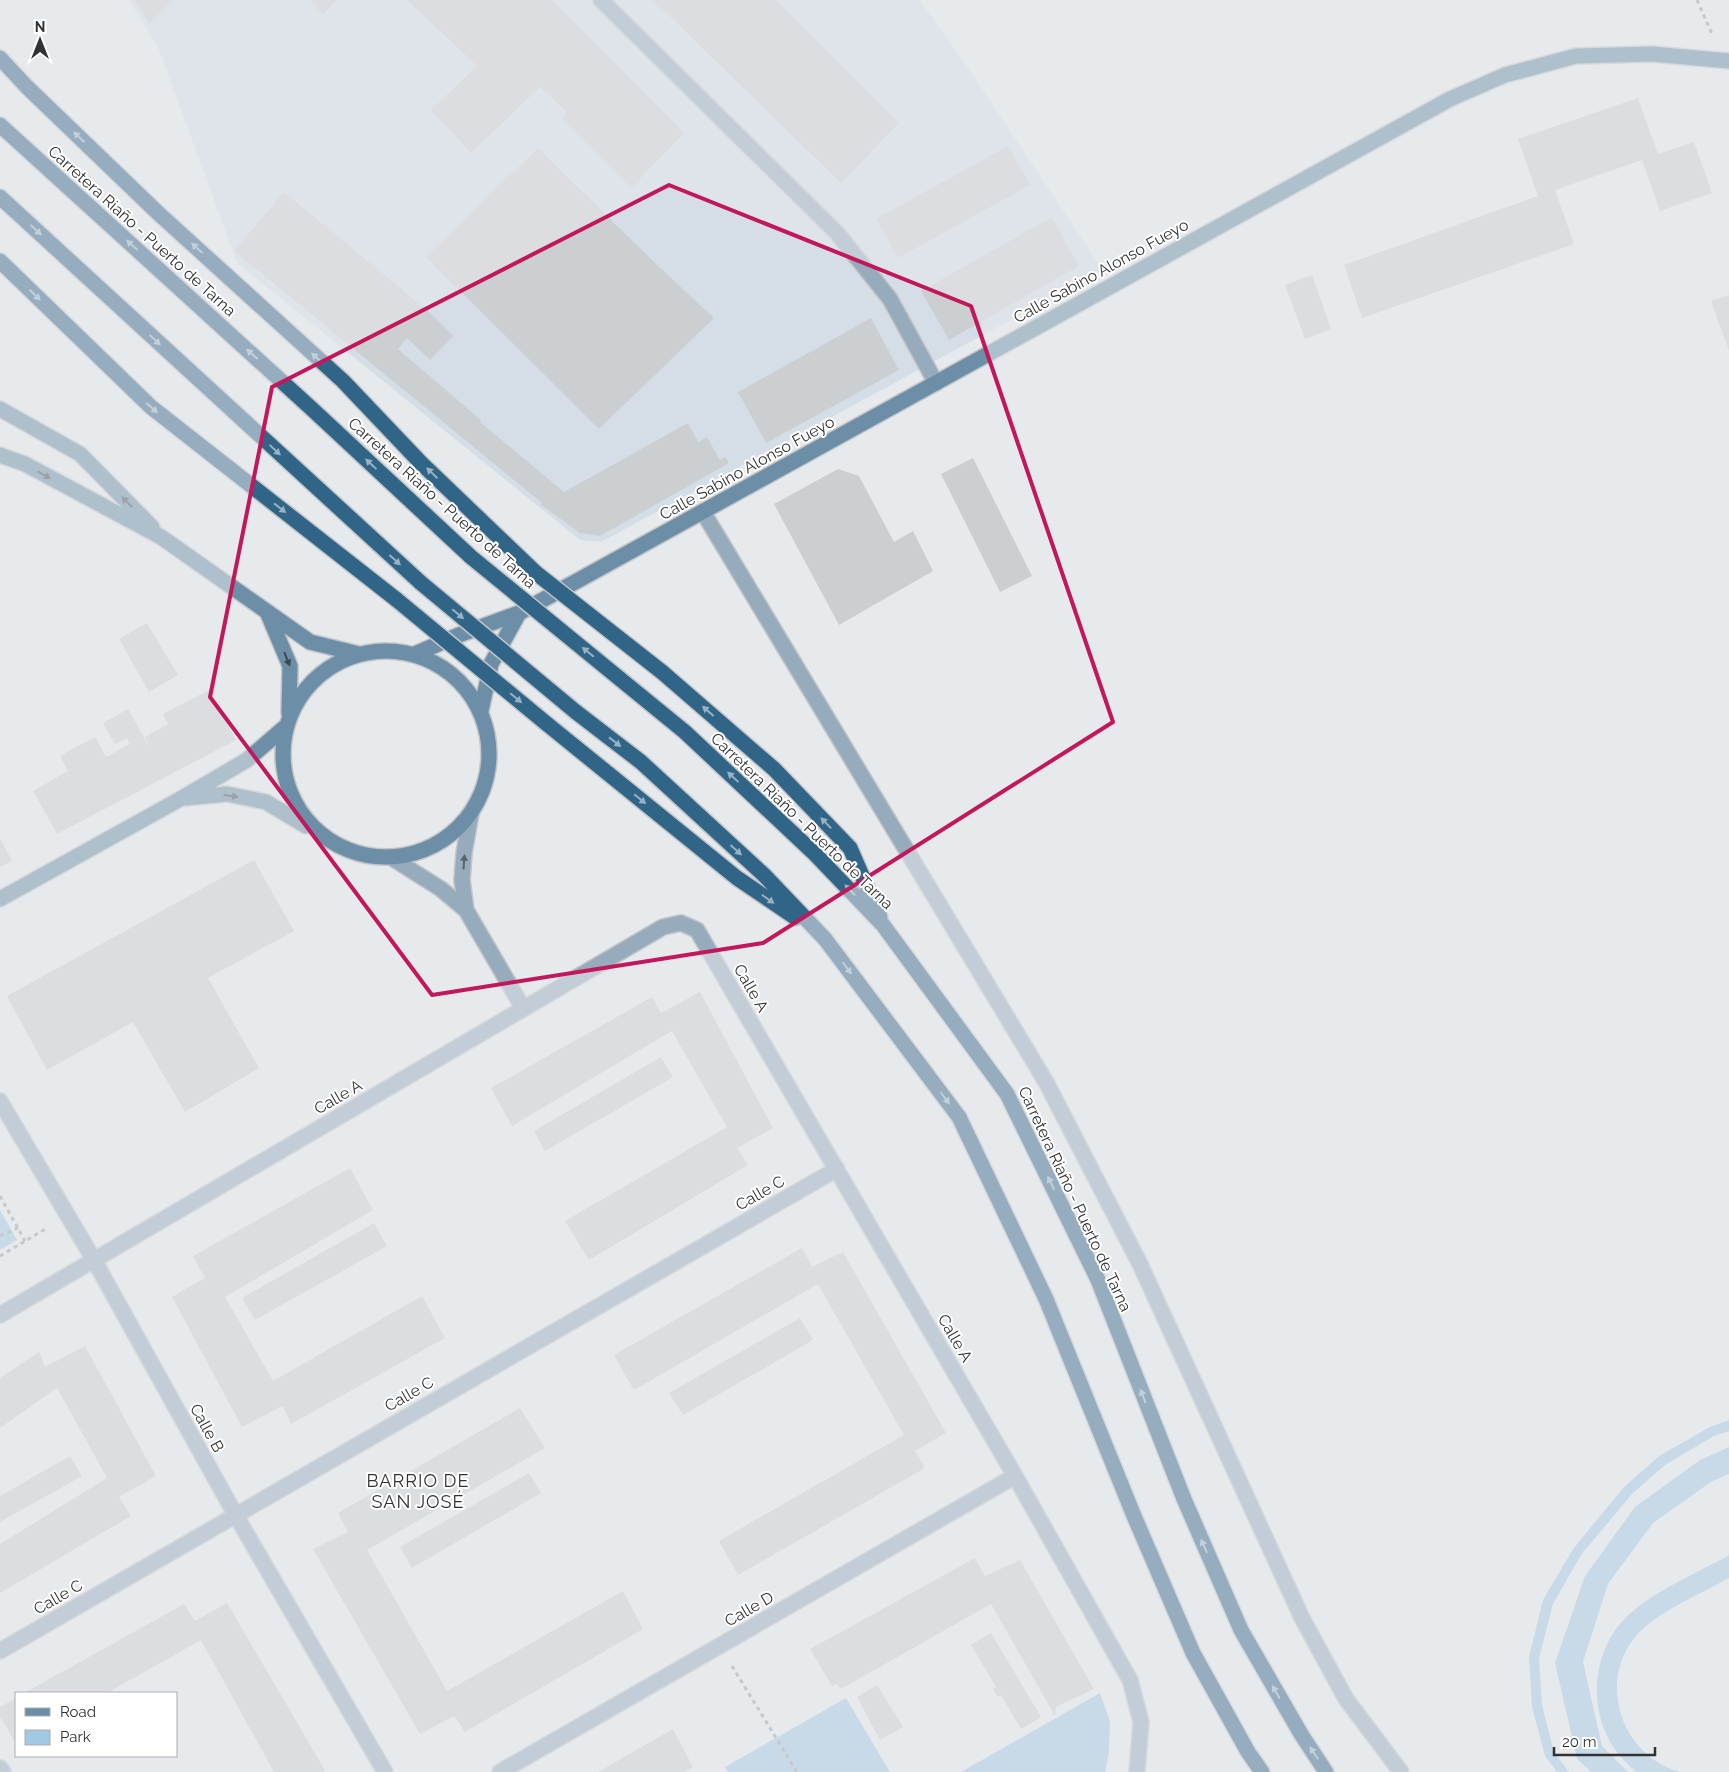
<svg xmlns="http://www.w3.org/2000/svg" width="1729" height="1772" font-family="Raleway,sans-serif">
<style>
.built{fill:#d5dee6}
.green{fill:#a2c8e3}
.building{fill:#cccfd2}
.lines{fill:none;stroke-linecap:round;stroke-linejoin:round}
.lane-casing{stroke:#c3c5c8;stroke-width:18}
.street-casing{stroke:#c3c5c8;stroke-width:18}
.secondary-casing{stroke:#c3c5c8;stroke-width:18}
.highway-casing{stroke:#c3c5c8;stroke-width:18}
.path{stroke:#9d9fa1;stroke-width:3;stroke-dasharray:4 4;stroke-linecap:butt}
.lane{stroke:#96acbd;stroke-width:15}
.street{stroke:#96acbd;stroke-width:15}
.secondary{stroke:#6c8ea7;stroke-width:15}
.highway{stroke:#316587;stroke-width:15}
.highway-bridge-casing{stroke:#c3c5c8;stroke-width:18;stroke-linecap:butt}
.highway-bridge{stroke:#316587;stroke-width:15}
.oneway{fill:#98b2c3}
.oneway2{fill:#404950}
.oneway3{fill:#59636a}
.marked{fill:none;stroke:#c2185b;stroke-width:4;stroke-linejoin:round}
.labels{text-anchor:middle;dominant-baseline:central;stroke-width:4;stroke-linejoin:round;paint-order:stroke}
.street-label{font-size:16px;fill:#313233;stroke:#fff}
.neighbourhood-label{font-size:18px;letter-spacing:1px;fill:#313233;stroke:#fff}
</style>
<rect width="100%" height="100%" fill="#e7eaed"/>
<path class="built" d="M129,0H920L979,84L1103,270L601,542L580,540L237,263L158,47Z"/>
<path class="green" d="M0,1210L17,1240L0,1250Z
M1729,1420V1431L1714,1436L1665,1465L1632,1494L1581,1555L1553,1604L1539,1658L1542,1705L1554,1752L1569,1772H1557L1545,1756L1532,1707L1529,1657L1543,1600L1573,1549L1624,1487L1659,1456L1710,1427Z
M1729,1447V1474L1711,1482L1653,1523L1608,1584L1583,1662L1602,1746L1628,1772H1591L1577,1759L1555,1663L1585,1576L1635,1507L1700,1460Z
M1729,1555V1578C1702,1593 1669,1607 1646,1626C1594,1670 1616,1754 1680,1772H1636C1626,1763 1615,1752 1609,1740C1587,1698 1595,1642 1633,1611C1659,1589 1699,1572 1729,1555Z
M1100,1693L1110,1721L1109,1753L1105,1772H961Z
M846,1698L890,1772H728L725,1767Z"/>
<path class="building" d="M135,0H173L149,24Z
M310,0H337L323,14Z
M407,0H552L684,133L632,187L563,118L567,112L540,87L471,153L431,110L477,66Z
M653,0H776L899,123L841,183Z
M1638,98L1658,154L1694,142L1712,193L1660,211L1642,160L1555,190L1574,244L1362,318L1344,265L1538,196L1518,139Z
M1008,146L1030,185L898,258L876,219Z
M538,148L655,263L714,318L599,429L426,257Z
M284,192L429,312L453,336L430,360L407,338L398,349L481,420L480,422L564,492L688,423L698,442L707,437L720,460L725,457L729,463L600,536L580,533L540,504L542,503L234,251Z
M1052,217L1079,266L949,340L921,291Z
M1312,275L1331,329L1305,339L1285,285Z
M1729,295V351L1711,301Z
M871,318L899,370L766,443L738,392Z
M973,458L1032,576L1000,592L941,474Z
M838,469L859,476L894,542L913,531L933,571L839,625L774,504Z
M147,623L178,675L149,692L119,639Z
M209,690L236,740L57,834L33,791L68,771L60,756L95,737L106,757L130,744L127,738L115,744L103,723L128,709L152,752L145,737L168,724L163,714Z
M0,838L12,861L0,867Z
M254,860L294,931L208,978L259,1068L185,1112L133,1022L47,1070L7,996Z
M700,992L773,1128L737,1148L748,1165L589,1260L565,1221L727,1127L672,1031L512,1126L491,1088L652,997L661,1013Z
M661,1057L673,1077L545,1151L534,1131Z
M350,1168L373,1210L225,1297L273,1381L422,1296L445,1338L291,1424L283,1406L242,1427L172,1297L205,1278L193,1256Z
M374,1223L387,1246L255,1320L242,1298Z
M802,1248L812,1267L843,1252L946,1433L915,1451L925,1468L738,1575L719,1541L904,1435L818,1284L634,1390L614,1355Z
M800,1318L813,1340L683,1415L669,1393Z
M85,1346L156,1476L119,1497L131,1516L0,1593V1544L107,1478L57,1388L0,1428V1378L39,1352L45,1367Z
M520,1408L545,1448L367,1550L447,1691L623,1591L643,1629L465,1732L454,1716L420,1734L313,1549L348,1532L338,1513Z
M70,1456L82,1476L0,1522V1496Z
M529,1473L541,1493L412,1568L400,1547Z
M975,1558L985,1576L1020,1560L1094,1689L1056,1707L1055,1716L991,1604L841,1689L837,1684L832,1686L810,1649Z
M227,1603L326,1772H274L201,1640L107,1693H24L184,1604L195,1621Z
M991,1633L1041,1717L1021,1729L1001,1695L998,1697L993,1689L996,1687L971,1645Z
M877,1685L903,1727L880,1740L857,1697Z
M16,1698V1744L0,1716V1707Z
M673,1729L693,1767L684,1772H598Z"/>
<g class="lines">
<g class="lane-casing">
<path id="lane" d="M601,0L837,233L890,299L936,383"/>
</g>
<g class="street-casing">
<path id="street" d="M703,512L1046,1082L1140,1264L1302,1618L1346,1699L1401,1772
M392,858L441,889L466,910L523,1008
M466,910L462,880L464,853L471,814
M0,1101L94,1260L235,1514L385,1772
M0,1315L663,927L681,923L697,930L1015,1476L1130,1680L1141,1722L1137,1772
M0,1651L837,1169
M0,1768L3,1772
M500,1772L1015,1476"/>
</g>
<g class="secondary-casing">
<path id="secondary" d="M0,409L80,454L152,527
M0,455L25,464L161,537L310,642L359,654
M268,614L290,666L289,713
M283 754a103 103 0 1 1 206 0a103 103 0 1 1-206 0Z
M415,654L459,635L519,613L1450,99L1505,75L1576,56L1652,54L1729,61
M481,711L491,664L519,613
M186,798L227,794L266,802L306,826
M0,899L182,798L247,760L284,728"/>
</g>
<g class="highway-casing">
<path id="highway" d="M0,58L27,87L158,213L343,381L421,463L536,573
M0,125L312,409L471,557
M0,197L421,583
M0,261L151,407L397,600
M662,672L774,769L850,848L880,917
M625,683L685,732L815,854L883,925L1007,1094L1098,1280L1184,1499L1241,1630L1301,1734L1326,1772
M576,712L641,762L764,875L825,939L959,1117L1046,1299L1134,1516L1193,1653L1248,1752L1262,1772
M547,724L737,878L796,918"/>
</g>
<path class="path" d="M1697,0L1712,34
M0,1196L25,1241
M0,1236L18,1228
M0,1256L47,1228
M732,1666L797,1772"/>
<use href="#lane" class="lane"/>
<use href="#street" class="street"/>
<use href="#secondary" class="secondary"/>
<use href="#highway" class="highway"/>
<g class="highway-bridge-casing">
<path id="highway-bridge" d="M471,557L625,683
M536,573L662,672
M421,583L576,712
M397,600L547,724"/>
</g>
<use href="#highway-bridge" class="highway-bridge"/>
</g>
<defs><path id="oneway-solid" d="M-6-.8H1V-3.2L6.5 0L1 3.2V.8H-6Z" transform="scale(1.25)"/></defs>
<g class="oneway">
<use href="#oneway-solid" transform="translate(79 137) rotate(-136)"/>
<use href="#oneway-solid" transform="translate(36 230) rotate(43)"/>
<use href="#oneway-solid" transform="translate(132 245) rotate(-138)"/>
<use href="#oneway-solid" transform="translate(197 248) rotate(-138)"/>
<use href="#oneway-solid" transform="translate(35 295) rotate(44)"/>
<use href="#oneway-solid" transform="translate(155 340) rotate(43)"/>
<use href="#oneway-solid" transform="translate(252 354) rotate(-138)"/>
<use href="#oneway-solid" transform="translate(317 358) rotate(-138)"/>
<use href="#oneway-solid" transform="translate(152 408) rotate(41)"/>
<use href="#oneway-solid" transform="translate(275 450) rotate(43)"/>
<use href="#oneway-solid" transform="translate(371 464) rotate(-137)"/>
<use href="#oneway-solid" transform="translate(432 473) rotate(-136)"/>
<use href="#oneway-solid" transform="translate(280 508) rotate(38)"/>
<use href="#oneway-solid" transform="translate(395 560) rotate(42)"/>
<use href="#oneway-solid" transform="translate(458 614) rotate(40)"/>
<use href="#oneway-solid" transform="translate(588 652) rotate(-141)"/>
<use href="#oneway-solid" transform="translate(516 698) rotate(40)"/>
<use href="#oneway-solid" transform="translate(708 711) rotate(-139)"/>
<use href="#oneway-solid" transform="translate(615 742) rotate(38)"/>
<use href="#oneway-solid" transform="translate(733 777) rotate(-137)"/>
<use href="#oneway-solid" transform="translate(640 799) rotate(39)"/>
<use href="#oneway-solid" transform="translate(826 823) rotate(-134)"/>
<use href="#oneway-solid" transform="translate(736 850) rotate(42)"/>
<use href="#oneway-solid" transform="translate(850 890) rotate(-134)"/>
<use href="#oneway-solid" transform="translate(768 899) rotate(35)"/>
<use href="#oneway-solid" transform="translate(847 968) rotate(53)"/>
<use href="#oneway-solid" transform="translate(945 1098) rotate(53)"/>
<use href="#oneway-solid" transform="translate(1051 1183) rotate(-116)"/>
<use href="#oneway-solid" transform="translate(1143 1396) rotate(-111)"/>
<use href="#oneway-solid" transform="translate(1204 1546) rotate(-114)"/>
<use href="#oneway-solid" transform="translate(1276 1692) rotate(-120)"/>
<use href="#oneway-solid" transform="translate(1314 1753) rotate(-124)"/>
</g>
<g class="oneway2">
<use href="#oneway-solid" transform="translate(44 475) rotate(28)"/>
<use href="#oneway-solid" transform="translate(127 502) rotate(-134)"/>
<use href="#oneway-solid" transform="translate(287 659) rotate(68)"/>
<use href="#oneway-solid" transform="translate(231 796) rotate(7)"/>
</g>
<use class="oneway3" href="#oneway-solid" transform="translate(464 862) rotate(-86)"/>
<path d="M0 0H1729V1772H0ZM669,185L971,306L1113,722L763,943L432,995L210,697L272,387Z" fill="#e7eaed" fill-opacity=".55" fill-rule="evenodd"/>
<path class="marked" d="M669,185L971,306L1113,722L763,943L432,995L210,697L272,387Z"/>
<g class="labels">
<g class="street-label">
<text transform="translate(142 231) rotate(42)">Carretera Riaño - Puerto de Tarna</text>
<text transform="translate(1101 271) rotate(-29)">Calle Sabino Alonso Fueyo</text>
<text transform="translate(747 468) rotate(-29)">Calle Sabino Alonso Fueyo</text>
<text transform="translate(442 503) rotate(42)">Carretera Riaño - Puerto de Tarna</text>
<text transform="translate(802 821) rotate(44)">Carretera Riaño - Puerto de Tarna</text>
<text transform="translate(751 988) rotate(60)">Calle A</text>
<text transform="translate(338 1097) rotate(-30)">Calle A</text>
<text transform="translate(760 1193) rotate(-30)">Calle C</text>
<text transform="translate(1075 1199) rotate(65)">Carretera Riaño - Puerto de Tarna</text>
<text transform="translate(955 1338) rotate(60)">Calle A</text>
<text transform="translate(409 1394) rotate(-30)">Calle C</text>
<text transform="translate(207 1428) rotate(61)">Calle B</text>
<text transform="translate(58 1597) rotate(-30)">Calle C</text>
<text transform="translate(749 1609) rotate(-30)">Calle D</text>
</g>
<g class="neighbourhood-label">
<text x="418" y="1480">BARRIO DE<tspan x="418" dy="21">SAN JOSÉ</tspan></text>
</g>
</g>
<rect x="15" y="1692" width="162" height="65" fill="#ffffff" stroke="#adadad"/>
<rect x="25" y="1708" width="25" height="8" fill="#6c8ea7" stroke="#adadad"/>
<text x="60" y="1717" font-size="15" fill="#313233">Road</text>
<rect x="25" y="1730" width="25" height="15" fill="#a2c8e3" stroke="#adadad"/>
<text x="60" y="1742" font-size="15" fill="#313233">Park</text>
<g transform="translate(40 40)" stroke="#ffffff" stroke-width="4" paint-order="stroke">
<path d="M0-4L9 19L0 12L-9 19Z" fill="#313233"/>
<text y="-8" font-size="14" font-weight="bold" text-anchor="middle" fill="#313233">N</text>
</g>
<path d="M1554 1747v8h101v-8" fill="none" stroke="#313233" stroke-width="2.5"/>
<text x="1562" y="1747" font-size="15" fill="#313233" stroke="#ffffff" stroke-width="4" paint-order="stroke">20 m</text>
</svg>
